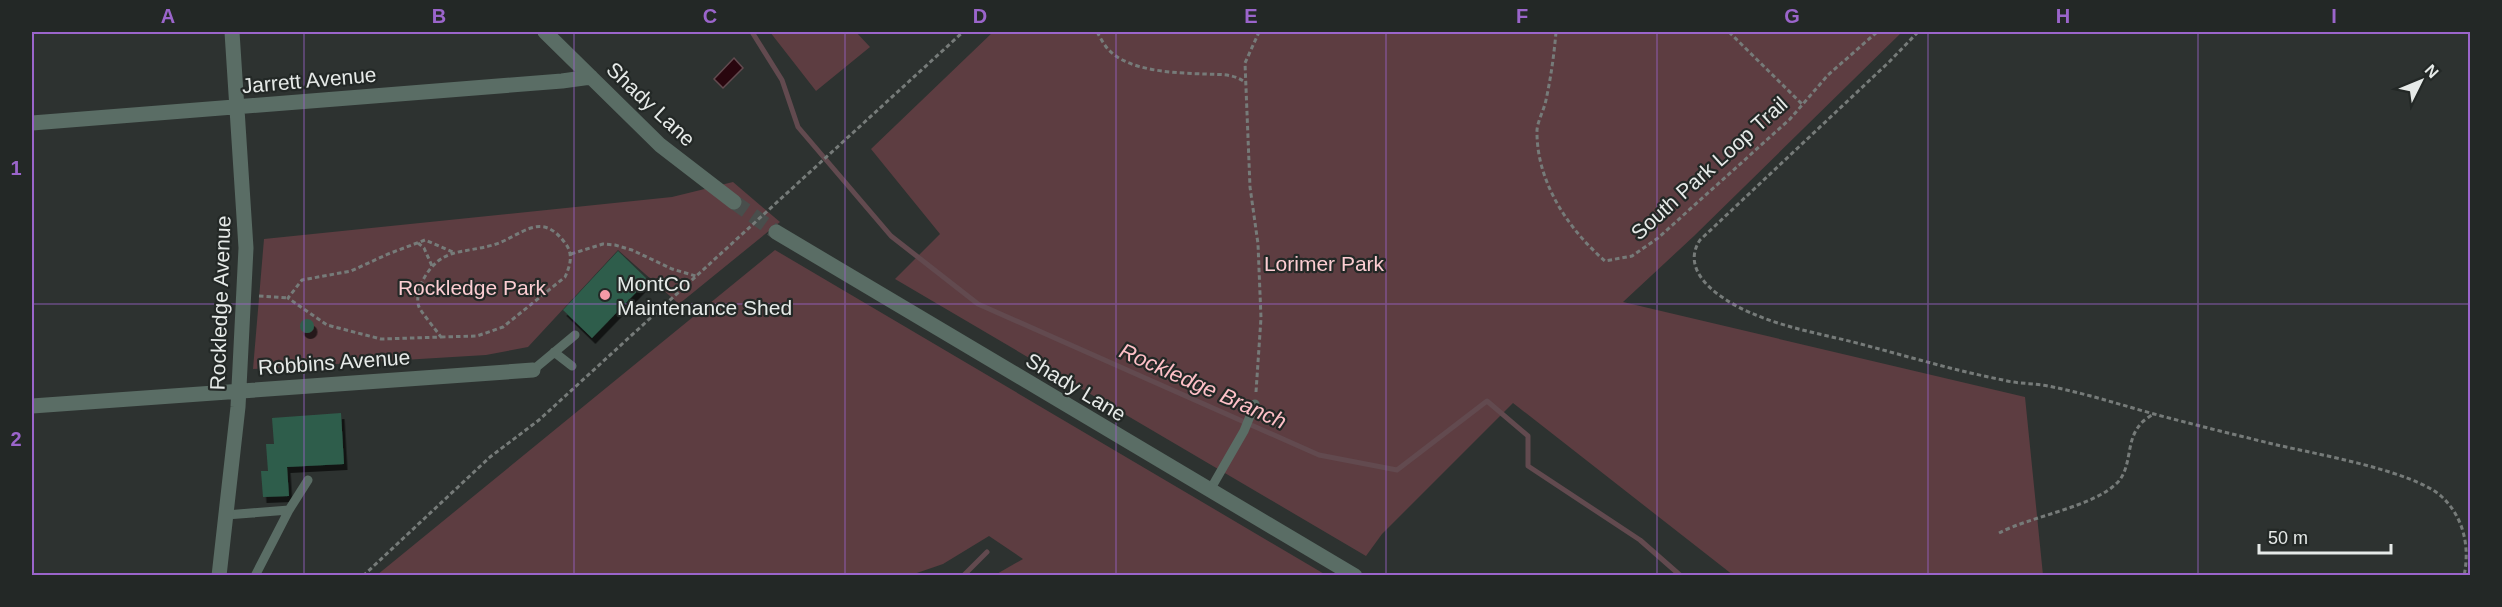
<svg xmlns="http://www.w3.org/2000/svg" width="2502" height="607" font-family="Helvetica,sans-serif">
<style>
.green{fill:#5d3d41}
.water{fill:#29060e;stroke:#624a4f;stroke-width:1.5}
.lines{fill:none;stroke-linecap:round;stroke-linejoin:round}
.stream{stroke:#624a4f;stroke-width:5}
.building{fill:#2f5d4b;filter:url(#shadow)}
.street-tunnel{stroke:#494e4c;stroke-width:15;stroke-dasharray:15 8;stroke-linecap:butt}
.path{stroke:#767b79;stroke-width:3;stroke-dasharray:4.5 3;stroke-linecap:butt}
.lane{stroke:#5a6d65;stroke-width:9}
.street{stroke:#5a6d65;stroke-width:15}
.grid{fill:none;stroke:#9b65cb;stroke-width:1.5;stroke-opacity:0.55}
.poi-dot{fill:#f49aa7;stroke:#232826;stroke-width:2}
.labels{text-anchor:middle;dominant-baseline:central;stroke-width:4.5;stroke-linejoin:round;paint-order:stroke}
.street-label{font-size:21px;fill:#e6eae8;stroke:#232826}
.park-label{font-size:21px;fill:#fccdd2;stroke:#232826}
.poi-label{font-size:21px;fill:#e6eae8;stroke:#232826;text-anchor:start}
.water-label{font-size:22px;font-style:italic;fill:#fec0c7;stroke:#232826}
.neatline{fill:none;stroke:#9b65cb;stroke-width:2}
.grid-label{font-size:20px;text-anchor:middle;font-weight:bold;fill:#9b65cb}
</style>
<defs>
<filter id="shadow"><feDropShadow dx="3.5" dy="6" stdDeviation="0" flood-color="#0009"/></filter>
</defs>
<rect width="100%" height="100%" fill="#2d3230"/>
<path class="green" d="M770,32H856L870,47L816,91Z
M993,32H1902L1694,236L1623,302L2025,397L2043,575H1733L1513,403L1382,534L1366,556L895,279L940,234L871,149Z
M733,182L780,222L679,304L618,250L528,347L486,355L253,369L264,239L672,197Z
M775,250L1326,575H995L1023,559L989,536L943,564L911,575H377Z"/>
<path class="water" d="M734,58L743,68L723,88L714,79Z"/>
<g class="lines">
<path class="stream" d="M752,32L782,80L798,127L891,236L978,304L1319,455L1397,470L1487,401L1528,436V466L1640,540L1681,576
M963,576L987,552"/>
</g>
<path class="building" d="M618,251L648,280L592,338L563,310Z
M300 326a7 7 0 1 1 14 0a7 7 0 1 1-14 0Z
M341,413L344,464L287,467L289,496L263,497L261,471H268L266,444H274L272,418Z"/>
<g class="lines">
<path class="street-tunnel" d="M734,202L776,232"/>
<path class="path" d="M1097,32C1100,37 1103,43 1107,48C1127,72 1177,73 1205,74C1222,75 1231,73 1245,82
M1556,32C1554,55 1551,77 1546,100C1544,110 1538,120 1537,130C1536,181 1568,229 1605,261L1632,256L1658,238L1790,119L1828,75L1877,32
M1729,32L1802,104
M1918,32L1889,62L1700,240C1677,275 1728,304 1756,315C1787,328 1821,334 1853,342C1903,355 1952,370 2003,380C2018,384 2033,383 2048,386C2084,393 2118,404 2154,414C2195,425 2236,435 2277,445C2316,454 2413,471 2441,496C2464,517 2470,547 2464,576
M418,243L424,248L432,266
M571,254L603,244L615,245L632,250L672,269L696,276
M259,296L288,298
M441,337L477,336L503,327L565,277C570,266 574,254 565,243C540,209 521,237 493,245C461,254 441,247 423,280C419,288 416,299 419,307C421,312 436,330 441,337L381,339L327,325L288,298L302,280L351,271L388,254L425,240L453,252
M1256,392L1261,318L1258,244L1250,187L1245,63L1259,32
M1999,533C2031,516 2094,507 2118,482C2132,466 2126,442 2139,426C2142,421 2149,417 2153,414
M363,576L490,457L539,420L963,32"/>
<path class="lane" d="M554,352L572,366
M533,370L575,335
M1210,490L1244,431L1255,404
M226,515L289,510L308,480
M255,576L289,510"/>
<path class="street" d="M545,32L660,145L734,202
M32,123L562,81L591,77
M776,232L1355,576
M32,406L533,370
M219,576L238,407L246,248L232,32"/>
</g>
<path class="grid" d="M304,32V576M574,32V576M845,32V576M1116,32V576M1386,32V576M1657,32V576M1928,32V576M2198,32V576M32,304H2470"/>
<circle class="poi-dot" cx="605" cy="295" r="6"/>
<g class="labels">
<g class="street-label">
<text transform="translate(309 80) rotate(-5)">Jarrett Avenue</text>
<text transform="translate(651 104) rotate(43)">Shady Lane</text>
<text transform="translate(1709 168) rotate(-42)">South Park Loop Trail</text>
<text transform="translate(220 303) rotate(-88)">Rockledge Avenue</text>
<text transform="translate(334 362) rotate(-4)">Robbins Avenue</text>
<text transform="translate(1076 387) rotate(31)">Shady Lane</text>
</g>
<g class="park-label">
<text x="1324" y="263">Lorimer Park</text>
<text x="472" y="287">Rockledge Park</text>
</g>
<g class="poi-label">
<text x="617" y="283">MontCo<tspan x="617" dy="24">Maintenance Shed</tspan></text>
</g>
<g class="water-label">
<text transform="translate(1203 386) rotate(24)">Rockledge Branch</text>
</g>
</g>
<rect width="2502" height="607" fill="none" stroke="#232826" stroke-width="66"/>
<g transform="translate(2421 81) rotate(47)" stroke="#232826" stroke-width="4.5" paint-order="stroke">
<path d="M0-4.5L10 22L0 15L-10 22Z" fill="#e6eae8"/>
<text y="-9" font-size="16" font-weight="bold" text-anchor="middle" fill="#e6eae8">N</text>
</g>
<path d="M2259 544v9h132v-9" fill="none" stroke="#e6eae8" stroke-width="3"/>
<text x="2268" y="544" font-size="18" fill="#e6eae8" stroke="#232826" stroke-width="4.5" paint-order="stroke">50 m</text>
<rect x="33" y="33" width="2436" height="541" class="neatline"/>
<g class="grid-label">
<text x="168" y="23">A</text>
<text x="439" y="23">B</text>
<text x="710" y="23">C</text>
<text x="980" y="23">D</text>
<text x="1251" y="23">E</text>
<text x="1522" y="23">F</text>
<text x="1792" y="23">G</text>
<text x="2063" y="23">H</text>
<text x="2334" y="23">I</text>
<text x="16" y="175">1</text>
<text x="16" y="446">2</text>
</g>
</svg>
